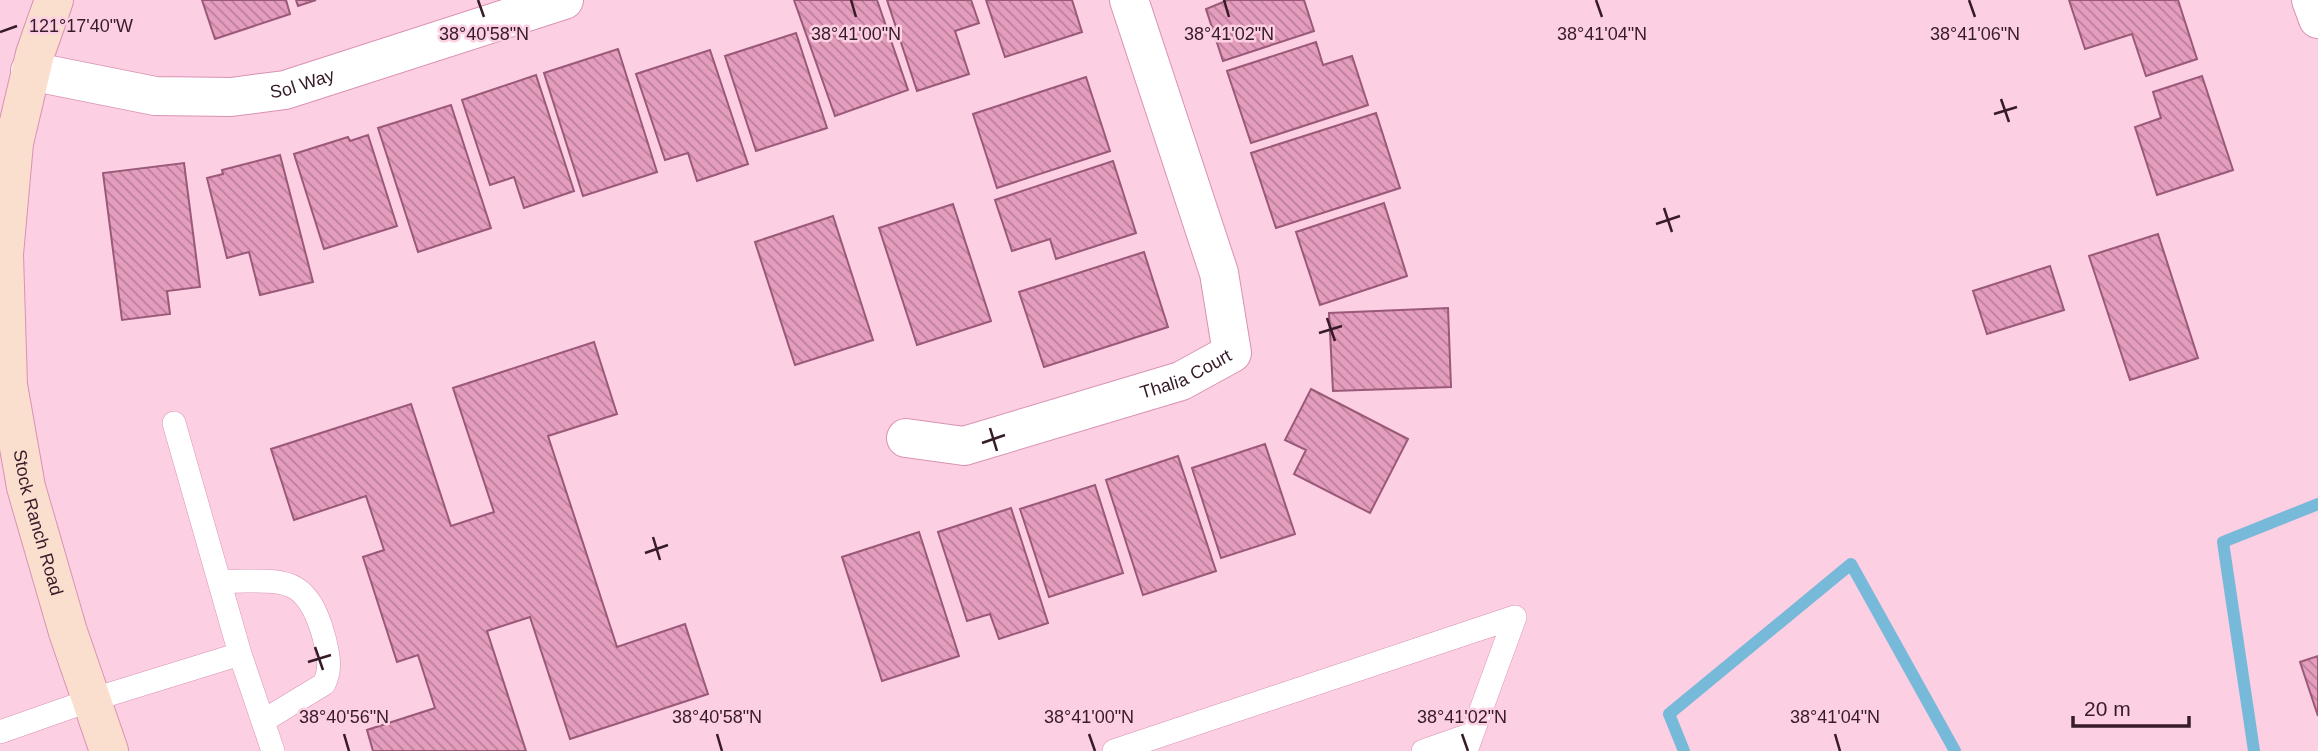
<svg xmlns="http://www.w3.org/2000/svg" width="2318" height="751" font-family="Helvetica,sans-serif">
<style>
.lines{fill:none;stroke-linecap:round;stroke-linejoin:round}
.stream{stroke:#77b9d9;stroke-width:12}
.building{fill:url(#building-back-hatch);stroke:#9a5978;stroke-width:2}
.lane-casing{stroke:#d992b3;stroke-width:24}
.street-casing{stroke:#d992b3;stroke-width:40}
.secondary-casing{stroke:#d992b3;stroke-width:40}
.lane{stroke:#fff;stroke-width:23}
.street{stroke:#fff;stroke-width:38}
.secondary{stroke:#fbdfce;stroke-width:38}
.ticks{fill:none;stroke:#371b29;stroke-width:2.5}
.labels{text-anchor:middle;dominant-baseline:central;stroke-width:5;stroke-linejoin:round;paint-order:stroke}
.street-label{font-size:18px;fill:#371b29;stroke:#fccfe3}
.ticks-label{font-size:18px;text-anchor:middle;fill:#371b29;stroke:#fccfe3;stroke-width:5;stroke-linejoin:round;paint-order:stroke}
</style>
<defs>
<pattern id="building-back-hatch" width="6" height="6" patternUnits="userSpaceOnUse" patternTransform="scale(1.75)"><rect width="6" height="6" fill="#e59dbe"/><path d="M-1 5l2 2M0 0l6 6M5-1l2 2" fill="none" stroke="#ba7f9a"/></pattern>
</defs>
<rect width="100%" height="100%" fill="#fccfe3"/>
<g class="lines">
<path class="stream" d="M1684,751L1669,714L1851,564L1955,751
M2254,751L2223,542L2318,504"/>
</g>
<path class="building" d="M202,0H286L290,14L215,39Z
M296,0H316L298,6Z
M794,0H877L908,90L835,116Z
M887,0H971L979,23L955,31L969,74L917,91Z
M986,0H1072L1082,32L1005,57Z
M1228,0H1304L1314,31L1223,61L1206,9Z
M2069,0H2178L2197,59L2146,76L2132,34L2085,49Z
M796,33L827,128L756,151L725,56Z
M1316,42L1323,65L1352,56L1368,105L1251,143L1227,71Z
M618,49L657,172L583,196L544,73Z
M710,50L748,164L697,181L688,153L665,160L636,74Z
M536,75L574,191L524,208L514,177L490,185L462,100Z
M2202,76L2233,170L2157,195L2135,127L2161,118L2153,92Z
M1086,77L1110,151L997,188L973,114Z
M451,105L491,228L418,252L378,128Z
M1376,113L1400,188L1276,228L1251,153Z
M368,135L397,226L324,249L294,154L348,137L350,141Z
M280,155L313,282L260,295L249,252L227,258L207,178L223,174L222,170Z
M1113,161L1136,233L1056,259L1050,239L1012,251L995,200Z
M184,163L200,287L167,291L170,314L122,320L103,173Z
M1384,203L1407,276L1320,305L1296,232Z
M953,204L991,321L917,345L879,228Z
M833,216L873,340L795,365L755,242Z
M2158,234L2198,358L2130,380L2089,256Z
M1144,252L1168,327L1044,367L1019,292Z
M2050,266L2064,310L1987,334L1973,291Z
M1448,308L1451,387L1333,391L1329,313Z
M594,342L617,414L548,436L617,647L685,624L708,694L570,739L530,617L487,631L526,751H373L367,730L435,708L418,655L397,662L363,557L384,550L366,496L294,520L271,449L411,404L451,526L494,512L453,388Z
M1311,389L1408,439L1370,513L1294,474L1306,450L1285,440Z
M1265,444L1295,534L1221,558L1192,468Z
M1178,456L1216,571L1143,595L1106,480Z
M1095,485L1123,573L1049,597L1020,509Z
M1011,508L1048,623L999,639L990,614L967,621L938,532Z
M919,532L959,656L882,681L842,557Z
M2318,656V716L2300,662Z"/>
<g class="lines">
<g class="lane-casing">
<path id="lane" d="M220,581C279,583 305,569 324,637C328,654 332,668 324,684L263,721
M240,654L273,751
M0,732L91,700L240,654L174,423
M1114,751L1515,617L1466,751
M1423,751L1472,734"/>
</g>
<g class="street-casing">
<g id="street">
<path d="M2311,0L2318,19"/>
<path id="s1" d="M30,71L155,96L231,97L285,90L564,0"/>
<path id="s2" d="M906,438L964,446L1181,381L1232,353L1219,273L1129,0"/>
</g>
</g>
<g class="secondary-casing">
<g id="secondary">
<path id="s3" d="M54,0L35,54L14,143L4,254L8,385L26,487L68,632L109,751"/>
</g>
</g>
<use href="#lane" class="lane"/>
<use href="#street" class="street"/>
<use href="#secondary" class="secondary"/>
</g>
<path class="ticks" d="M478,0L484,17M851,0L856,17M1224,0L1229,17M1596,0L1602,17M1969,0L1975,17M0,32L17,26M2001,99L2009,122M1994,114L2017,107M1664,208L1672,232M1656,224L1680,216M1327,318L1335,341M1319,333L1342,326M990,428L997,451M982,443L1005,435M653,537L660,560M645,553L668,545M315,647L323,670M308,662L331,655M344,734L349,751M717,734L722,751M1089,734L1095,751M1462,734L1468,751M1835,734L1840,751"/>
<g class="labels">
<g class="street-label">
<text stroke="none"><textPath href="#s1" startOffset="276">Sol Way</textPath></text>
<text stroke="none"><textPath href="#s2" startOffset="292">Thalia Court</textPath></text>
<text stroke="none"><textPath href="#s3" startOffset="532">Stock Ranch Road</textPath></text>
</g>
</g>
<g class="ticks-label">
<text x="81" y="32">121°17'40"W</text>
<text x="484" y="40">38°40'58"N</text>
<text x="856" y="40">38°41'00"N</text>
<text x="1229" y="40">38°41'02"N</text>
<text x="1602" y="40">38°41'04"N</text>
<text x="1975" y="40">38°41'06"N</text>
<text x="344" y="723">38°40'56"N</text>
<text x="717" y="723">38°40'58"N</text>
<text x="1089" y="723">38°41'00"N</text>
<text x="1462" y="723">38°41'02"N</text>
<text x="1835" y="723">38°41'04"N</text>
</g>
<path d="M2073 716v10h116v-10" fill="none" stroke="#371b29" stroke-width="3.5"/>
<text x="2084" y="716" font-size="21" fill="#371b29" stroke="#fccfe3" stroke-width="5" paint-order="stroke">20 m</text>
</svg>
